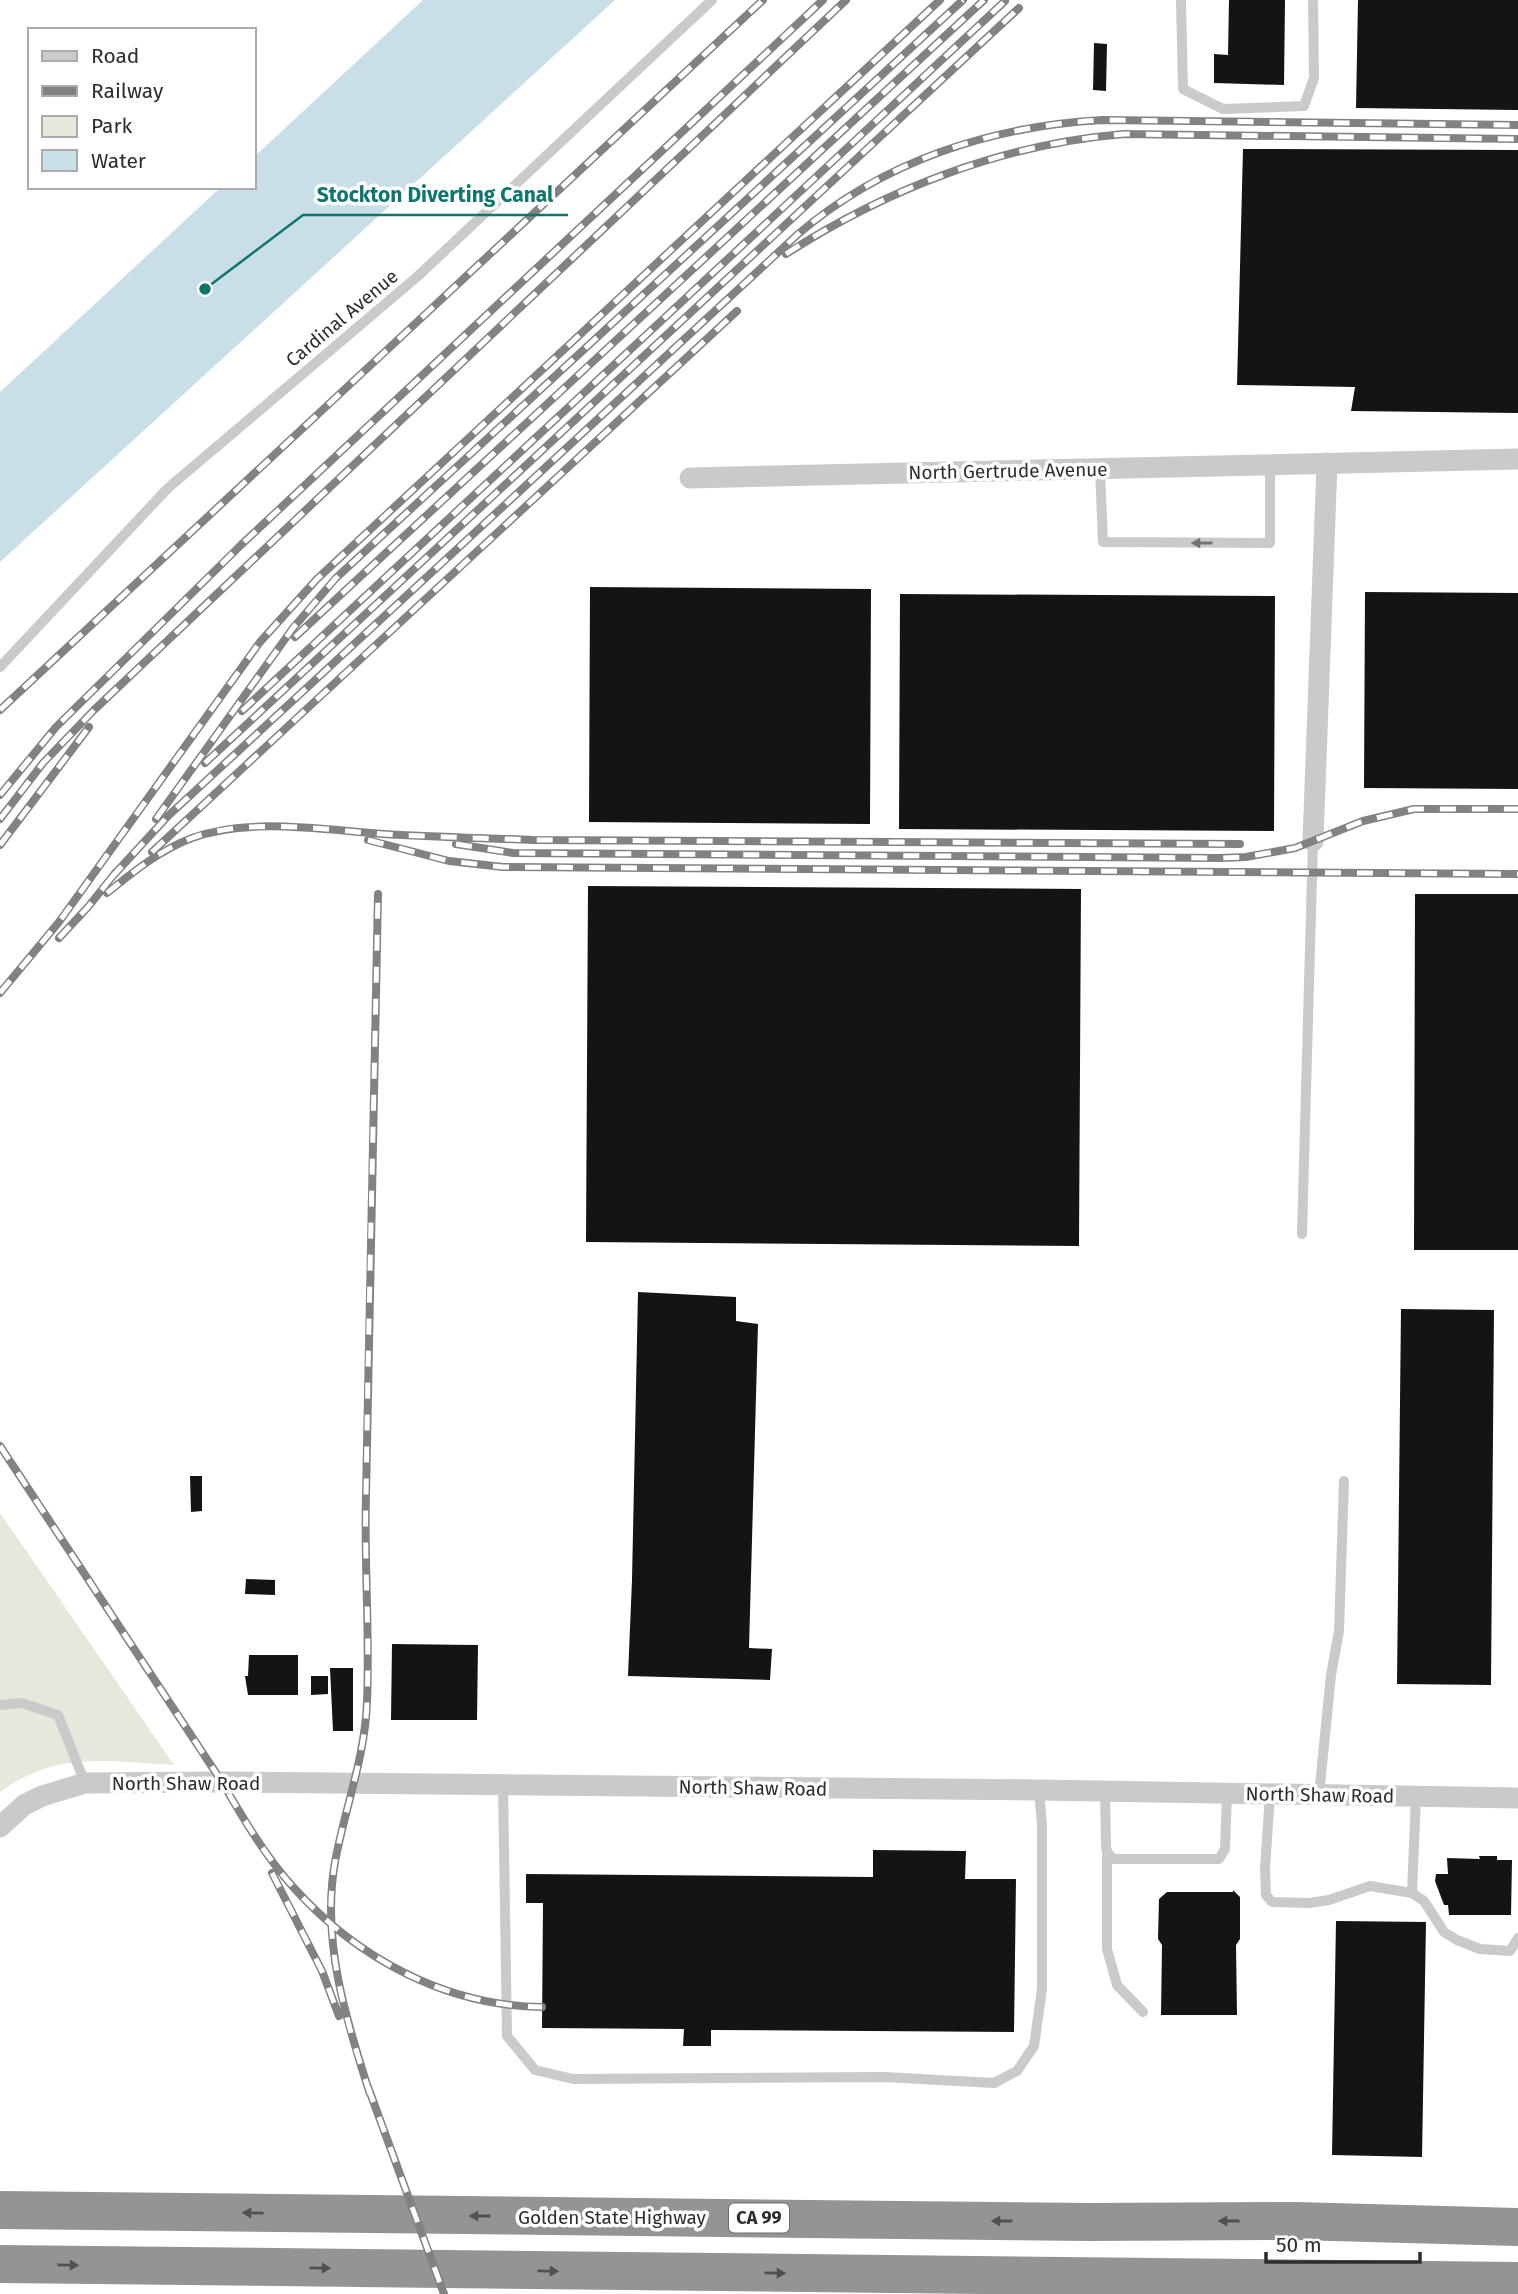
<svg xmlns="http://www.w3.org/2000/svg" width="1518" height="2294" font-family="'Fira Sans',sans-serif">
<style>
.green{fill:#e4e9db}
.water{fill:#c9dfe7}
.building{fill:#141414}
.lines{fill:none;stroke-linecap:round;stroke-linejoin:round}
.service{stroke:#cacaca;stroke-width:10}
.minor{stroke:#cacaca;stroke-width:21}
.motorway{stroke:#949494;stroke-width:38}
.rail-casing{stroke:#828282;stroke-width:8}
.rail{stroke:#fff;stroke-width:5;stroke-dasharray:16;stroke-linecap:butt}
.oneway{fill:#747474}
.oneway2{fill:#515151}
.labels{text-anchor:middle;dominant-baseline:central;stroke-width:7;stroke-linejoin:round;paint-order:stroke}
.shield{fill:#fff;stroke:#6c6c6c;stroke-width:2}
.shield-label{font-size:18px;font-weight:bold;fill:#2d2d2d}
.street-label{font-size:19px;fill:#2d2d2d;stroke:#fff}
.leader{fill:none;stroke:#0f766e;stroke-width:2.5}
.callout-dot{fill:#0f766e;stroke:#fff;stroke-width:2.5}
.callout-label{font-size:21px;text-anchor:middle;font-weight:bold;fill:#0f766e;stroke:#fff;stroke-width:7;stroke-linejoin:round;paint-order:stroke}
</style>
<rect width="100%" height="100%" fill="#fff"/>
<path class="green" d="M0,1513L174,1765C107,1762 58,1750 0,1792Z"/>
<path class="water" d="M423,0H615L0,562V392L221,187H254V157Z"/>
<path class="building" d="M1229,0H1285L1284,85L1214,83V54L1228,55Z
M1358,0H1518V110L1356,108Z
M1094,43L1107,44L1106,91L1093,90Z
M1243,149L1518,150V413L1351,411L1355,387L1237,385Z
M590,587L871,589L870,824L589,822Z
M1365,592L1518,593V789L1364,788Z
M900,594L1275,596L1274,831L899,829Z
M588,886L1081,889L1079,1246L586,1242Z
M1415,894H1518V1250H1414Z
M638,1292L736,1297V1321L758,1324L749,1648L772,1649L770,1680L628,1676L632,1580Z
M1401,1309L1494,1310L1491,1685L1397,1684Z
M190,1476H202V1511L191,1512Z
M246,1579L275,1580V1595L245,1594Z
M392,1644L478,1645L477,1720H391Z
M249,1655H298V1695H248L245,1676H248Z
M330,1668H353V1731H333Z
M311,1676H328V1694L311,1695Z
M873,1850L966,1851L965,1879H1016L1014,2032L711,2030V2046H683L684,2029L542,2028L543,1903H526V1874L873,1877Z
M1479,1856H1497V1860H1512L1511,1915H1449L1448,1905H1444L1435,1881L1436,1874H1448L1447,1858L1480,1859Z
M1233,1890L1240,1897V1939L1236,1945L1237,2015H1161L1162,1945L1158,1939L1159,1899L1167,1892H1233Z
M1336,1921L1426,1922L1422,2157L1332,2155Z"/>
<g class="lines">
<path class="service" d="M1181,0L1183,89L1223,109L1304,106L1314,78L1313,0
M1100,469L1103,542L1270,543V465
M0,667L168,488L418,276L712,0
M1302,1234L1313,841
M0,1705L22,1703L58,1715L85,1783
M503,1785L507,2036L535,2070L573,2079L884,2077L994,2083L1017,2071L1034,2046L1042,1989V1826L1039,1790
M1105,1791L1106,1846L1107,1852L1114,1859H1219L1225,1849L1227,1793
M1270,1794L1265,1869L1266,1895L1272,1902L1309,1903L1329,1900L1370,1886L1412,1893L1424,1901L1444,1932L1457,1940L1480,1949L1510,1951L1518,1938
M1319,1795L1331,1675L1339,1631L1344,1481
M1107,1852V1949L1117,1985L1143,2012
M1412,1893L1416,1796"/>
<path class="minor" d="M690,478L1518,459
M1313,841L1327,463
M0,1827L24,1805L42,1796L85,1783L222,1782L1039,1790L1518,1798"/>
<path class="motorway" d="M0,2210L1089,2222L1295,2221L1518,2227
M0,2264L1518,2281"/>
<g class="rail-casing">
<path id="rail" d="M786,254C887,189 1003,144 1124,134L1518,139
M295,637L984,0
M0,710L763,0
M242,711L1005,1
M205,763L1019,8
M0,795L56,727L241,545L823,0
M0,819L43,763L94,710L846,0
M156,819L293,628L336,578L963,0
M368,840L449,861L503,867L1518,874
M456,844L513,853L1220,858L1246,857L1295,848L1363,821L1414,809H1518
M0,845L89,727
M152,852L737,311
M111,878L168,816L797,235C883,161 991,126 1103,120L1518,125
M107,893C133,872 160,850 192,838C249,817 324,830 383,834C433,837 483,838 533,840L1240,844
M59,938L88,907L116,872
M0,993L59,922L260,642L317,579L940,0
M0,1446L222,1782C243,1818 265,1856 294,1888C357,1958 446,2006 542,2007
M272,1873L322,1971L339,2016
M368,2087L444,2294
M370,2094C346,2020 321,1940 335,1862C345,1808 365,1757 367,1702C370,1633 364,1564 366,1495C369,1295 374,1095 378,894"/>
</g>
<use href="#rail" class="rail"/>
</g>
<defs><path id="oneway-solid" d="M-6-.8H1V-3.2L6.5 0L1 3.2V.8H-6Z" transform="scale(1.75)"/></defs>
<use class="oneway" href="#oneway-solid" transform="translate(1202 543) rotate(-180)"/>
<g class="oneway2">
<use href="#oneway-solid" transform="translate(253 2213) rotate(-179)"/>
<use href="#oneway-solid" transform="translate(480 2216) rotate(-180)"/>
<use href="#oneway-solid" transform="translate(1002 2221) rotate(-180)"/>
<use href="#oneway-solid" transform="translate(1229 2221) rotate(180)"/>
<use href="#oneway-solid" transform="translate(68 2265) rotate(1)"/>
<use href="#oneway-solid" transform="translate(320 2268) rotate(1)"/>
<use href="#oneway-solid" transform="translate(548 2271) rotate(1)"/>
<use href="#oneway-solid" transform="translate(775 2273) rotate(1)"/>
</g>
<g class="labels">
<rect class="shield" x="729" y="2203.5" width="60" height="29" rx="5"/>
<g class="shield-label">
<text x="759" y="2218">CA 99</text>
</g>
<g class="street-label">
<text transform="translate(342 318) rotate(-40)">Cardinal Avenue</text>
<text transform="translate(1008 471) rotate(-1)">North Gertrude Avenue</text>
<text x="186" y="1783">North Shaw Road</text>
<text transform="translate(753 1788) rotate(1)">North Shaw Road</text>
<text transform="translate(1320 1795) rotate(1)">North Shaw Road</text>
<text x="612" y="2217">Golden State Highway</text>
</g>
</g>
<path class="leader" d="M205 289L303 215H568"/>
<circle class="callout-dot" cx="205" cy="289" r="7"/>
<g class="callout-label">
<text x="435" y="202">Stockton Diverting Canal</text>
</g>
<rect x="28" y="28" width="228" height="161" fill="#ffffff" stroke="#ababab" stroke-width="2"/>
<rect x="42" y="51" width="35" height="10" fill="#cacaca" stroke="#ababab" stroke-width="2"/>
<text x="91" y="63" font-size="21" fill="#2d2d2d">Road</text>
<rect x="42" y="86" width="35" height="10" fill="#828282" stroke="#ababab" stroke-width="2"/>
<text x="91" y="98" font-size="21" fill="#2d2d2d">Railway</text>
<rect x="42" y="116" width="35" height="21" fill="#e4e9db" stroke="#ababab" stroke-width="2"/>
<text x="91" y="133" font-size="21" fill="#2d2d2d">Park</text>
<rect x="42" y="150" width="35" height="21" fill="#c9dfe7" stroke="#ababab" stroke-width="2"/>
<text x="91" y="168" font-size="21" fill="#2d2d2d">Water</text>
<path d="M1266 2252v10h154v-10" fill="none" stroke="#2d2d2d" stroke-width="3.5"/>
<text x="1276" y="2252" font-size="21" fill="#2d2d2d" stroke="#ffffff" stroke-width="5" paint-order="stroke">50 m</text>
</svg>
